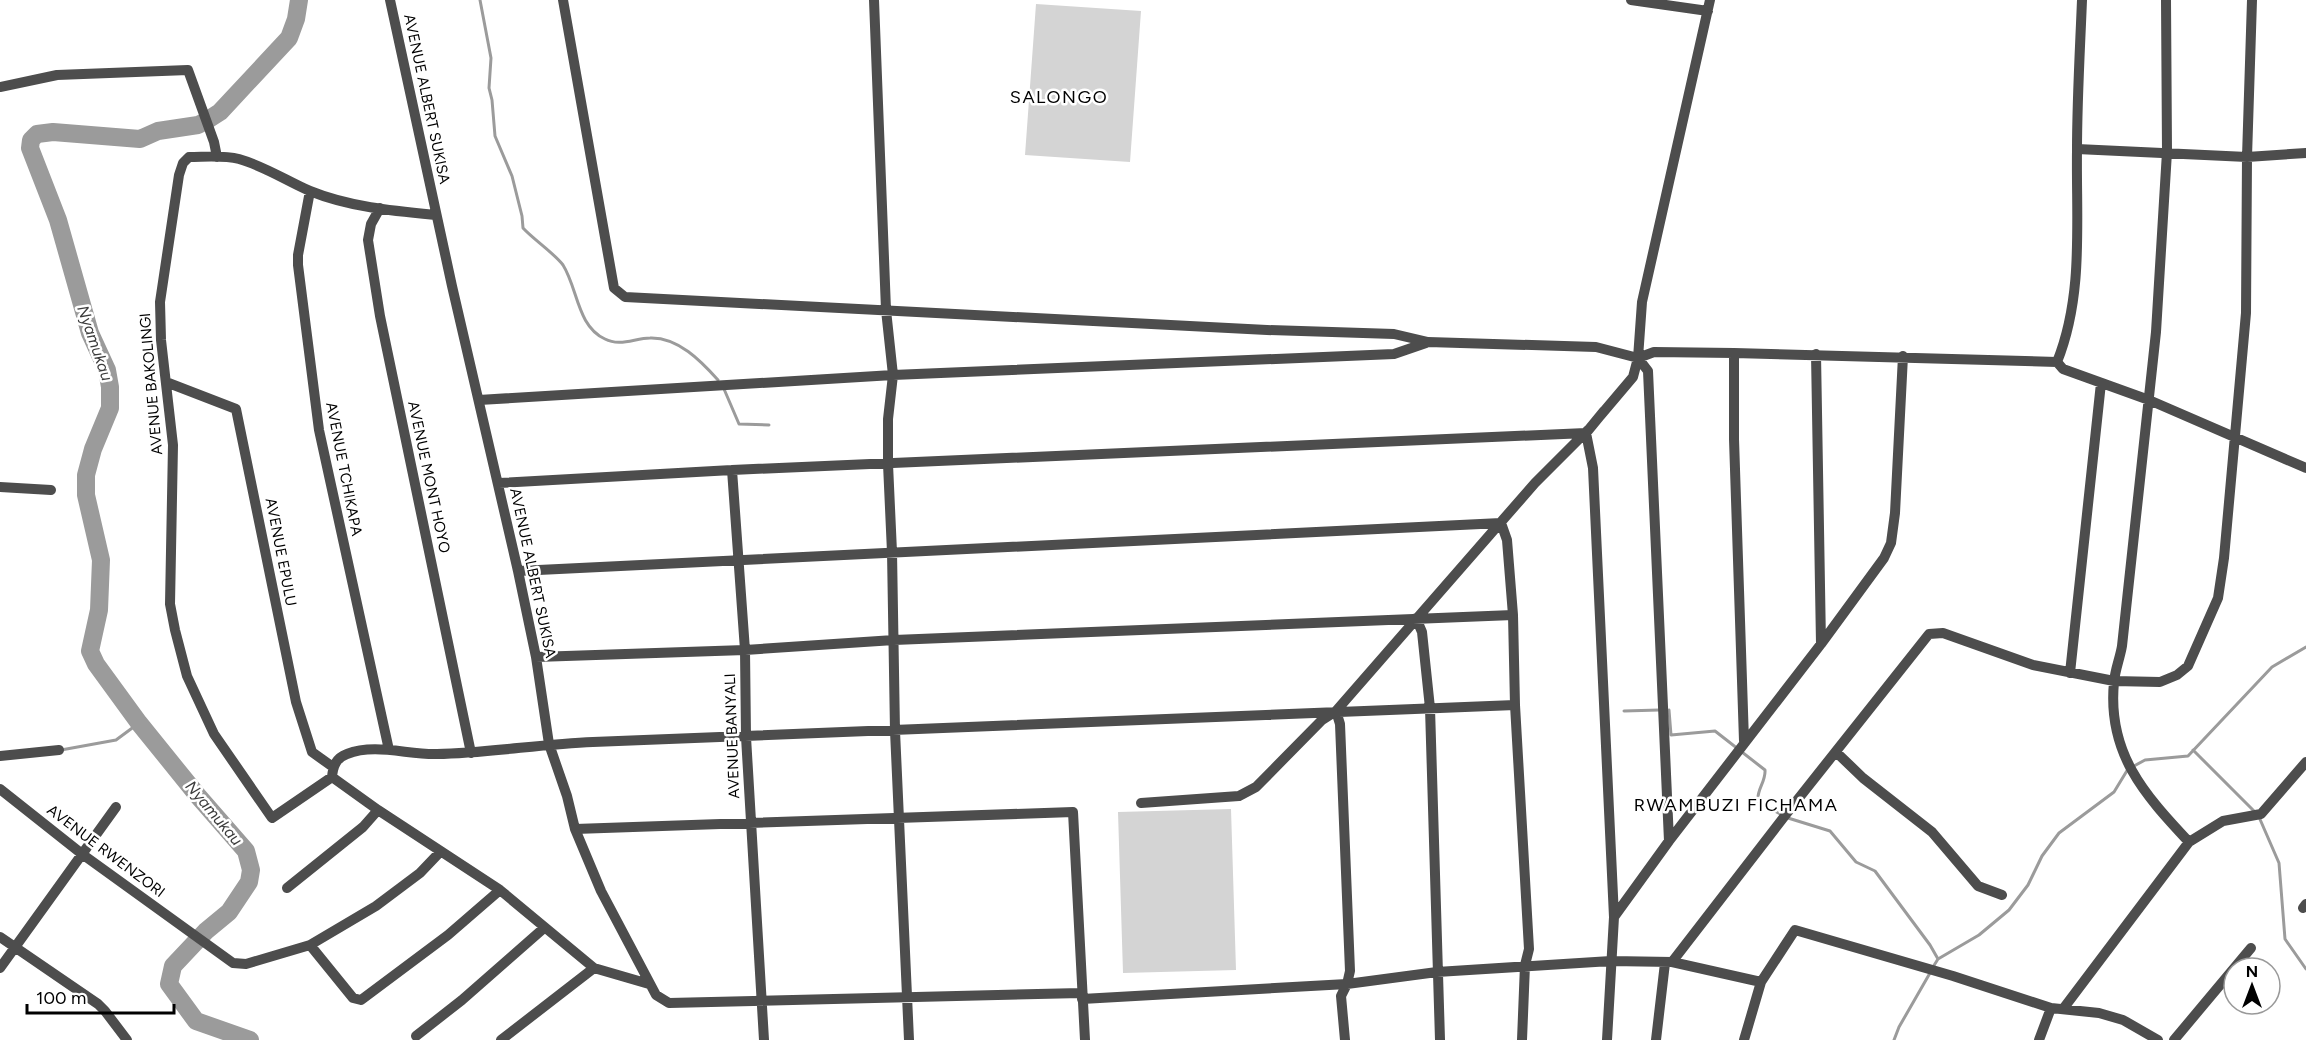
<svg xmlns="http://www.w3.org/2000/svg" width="2306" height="1040" font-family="Figtree,sans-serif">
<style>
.green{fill:#d4d4d4}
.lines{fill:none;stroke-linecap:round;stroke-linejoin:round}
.stream{stroke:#9b9b9b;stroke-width:3}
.river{stroke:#9b9b9b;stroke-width:18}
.minor{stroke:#4d4d4d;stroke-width:10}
.labels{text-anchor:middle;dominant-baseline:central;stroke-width:5;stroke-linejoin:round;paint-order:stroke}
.street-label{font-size:15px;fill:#000;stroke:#fff}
.water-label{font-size:16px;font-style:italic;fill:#3c3c3c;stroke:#fff}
.quarter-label{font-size:18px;letter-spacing:1.5px;fill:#000;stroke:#fff}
</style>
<rect width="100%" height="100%" fill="#fff"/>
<path class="green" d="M1036,4L1141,11L1130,162L1025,155Z
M1231,809L1236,970L1123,973L1118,812Z"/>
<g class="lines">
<path class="stream" d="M480,0L491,58L489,88L492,100L495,136L512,176L522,216L523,228C533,239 555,254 563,265C578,289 577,326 605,339C620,347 635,338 650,338C678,337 701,361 718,380
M724,389L739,424L769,425
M1669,710L1671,735L1715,731L1765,770C1766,782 1756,790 1758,802L1782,815
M1624,711L1659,710
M61,750L116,740L139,723
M2193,750L2255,812
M2134,766L2145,760L2188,756L2272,667L2306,647
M2259,817L2279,863L2285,939L2306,969
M1788,818L1830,831L1856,862L1875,871L1930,945L1938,959
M1933,967L1938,959L1979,935L2009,910L2028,885L2042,856L2059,833L2114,792L2128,769
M1894,1040L1899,1027L1930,973"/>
<path class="river" d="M250,1040L196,1021L169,984L173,966L206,931L229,912L249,882L251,870L246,851L198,796L139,723L96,664L90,651L99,610L101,560L86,495V475L93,449L110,408V387L107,370L90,333L58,220L30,148L31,140L37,134L53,132L140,139L158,131L198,125L206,121L220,112L289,38L296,19L299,0"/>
<path class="minor" d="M390,0L452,286L518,571L536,657L549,744L567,796L575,829L601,891L656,995L669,1003L1081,993
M563,0L614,288L625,297L1267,330L1394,334L1428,342L1596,347L1638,358L1654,352L1734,353L2057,362C2084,295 2076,221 2077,150C2077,100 2080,50 2082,0
M874,0L886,310L893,375L888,419V464L892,552L895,731L909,1040
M1631,0L1708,11
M0,87L57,75L188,70L214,142L217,157
M2077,149L2247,157L2306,153
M310,191L298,255V265L319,430L389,750
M380,208L371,224L368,240L380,316L471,753
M436,215C394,211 349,207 310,191C287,181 264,166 239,159C223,155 205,157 189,157L183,163L179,175L160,302L161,340L173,445L170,604L175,630L187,676L214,734L272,818L332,777C333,766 336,758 347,754C375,743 408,755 437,754C489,753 541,744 593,742C901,732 1208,716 1515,705
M1734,353V439L1744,741
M1816,354L1821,644
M1638,358L1648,371L1669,841
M2057,362L2063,369L2149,400L2306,468
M166,382L236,409L296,702L312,752L333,767
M479,400L893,375L1394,354L1426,343
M1600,416L1633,377L1638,358L1642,302L1710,0
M1586,433L1593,468L1614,917L1607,1040
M732,470L745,650L746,737L764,1040
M499,483L732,470L1586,433L1604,411
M0,487L51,490
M1501,523L1507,540L1513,615L1515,705L1529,949L1525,965L1522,1040
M518,571L1501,523
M1416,618L1422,632L1430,708L1440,1040
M536,657L745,650L894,640L1513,615
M2070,673L2101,383
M1336,711L1340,724L1350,971L1347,984L1341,996L1345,1040
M1836,752L1863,778L1932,832L1978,886L2002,895
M0,756L59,750
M332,777L378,810L500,890L594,968L649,984
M0,789L82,854L233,963L246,964L310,945L376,906L420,873L440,852
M1141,803L1239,796L1256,787L1322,720L1336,711L1535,483L1588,430
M575,829L1073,812L1085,1040
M2189,842L2223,821L2261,814L2306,762
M287,888L363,827L378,810
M2303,908L2306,904
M1614,917L1669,841L1821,644L1884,558L1891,543L1895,513L1903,356
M0,937L98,1004L105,1011L127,1040
M310,945L353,998L361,1000L448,935L500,890
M1672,962L1787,813L1929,634L1943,633L2033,665L2114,681L2160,682L2177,675L2188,666L2218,598L2224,558L2246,313L2247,157L2252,0
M0,968L116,807
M1082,999L1347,984L1437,972L1611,961L1672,962L1761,982L1795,930L1953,976L2051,1008L2099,1013L2123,1020L2158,1040
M2063,1009L2189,842C2144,794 2107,753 2114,682C2115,670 2120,658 2122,646L2156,332L2167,152L2166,0
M416,1036L462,1000L544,928
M501,1040L594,968
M1656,1040L1665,963
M1744,1040L1761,982
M2039,1040L2051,1008
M2174,1040L2251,948"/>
</g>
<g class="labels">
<g class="street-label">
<text transform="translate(427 99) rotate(78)">AVENUE ALBERT SUKISA</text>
<text transform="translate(151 384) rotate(-95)">AVENUE BAKOLINGI</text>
<text transform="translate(344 469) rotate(79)">AVENUE TCHIKAPA</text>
<text transform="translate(429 477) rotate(78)">AVENUE MONT HOYO</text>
<text transform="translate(281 552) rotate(79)">AVENUE EPULU</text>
<text transform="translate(533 573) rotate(78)">AVENUE ALBERT SUKISA</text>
<text transform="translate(732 736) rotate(-92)">AVENUE BANYALI</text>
<text transform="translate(106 851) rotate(37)">AVENUE RWENZORI</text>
</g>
<g class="water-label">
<text transform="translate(95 343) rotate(71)">Nyamukau</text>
<text transform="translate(214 813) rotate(50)">Nyamukau</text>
</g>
<g class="quarter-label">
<text x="1059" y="97">SALONGO</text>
<text x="1736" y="805">RWAMBUZI FICHAMA</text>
</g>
</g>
<g transform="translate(2252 986)"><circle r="28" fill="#ffffff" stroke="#999999" stroke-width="1.5"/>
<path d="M0-4.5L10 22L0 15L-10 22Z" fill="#000000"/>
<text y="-9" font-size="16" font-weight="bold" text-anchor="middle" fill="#000000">N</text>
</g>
<path d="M27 1004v9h147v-9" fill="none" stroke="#000000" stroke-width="3"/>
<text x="36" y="1004" font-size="18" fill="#000000" stroke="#ffffff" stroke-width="4.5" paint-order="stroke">100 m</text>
</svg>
